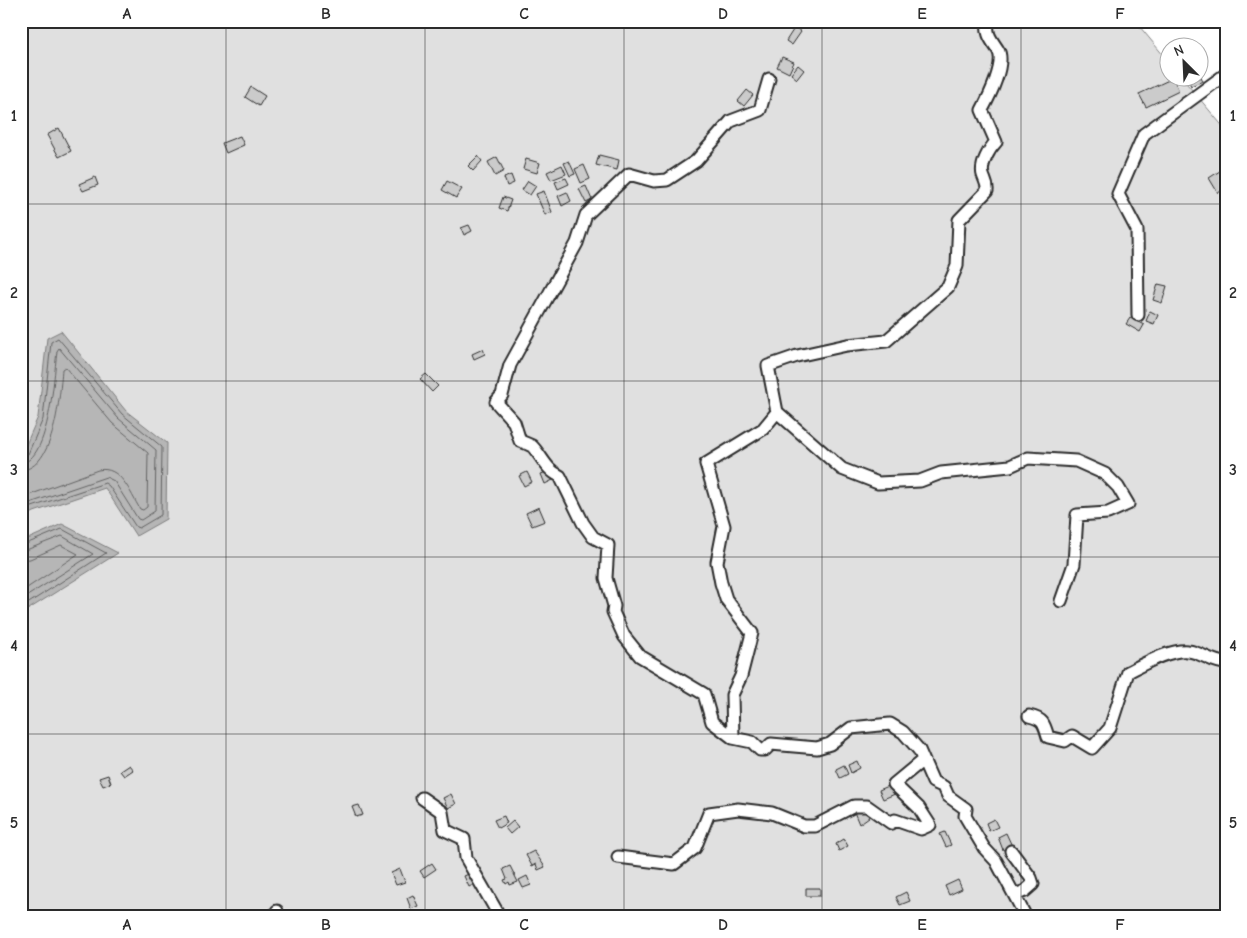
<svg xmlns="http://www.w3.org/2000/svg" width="1247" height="938" font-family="'Comic Neue',sans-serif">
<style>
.green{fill:#e0e0e0;stroke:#868686}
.water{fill:#b6b6b6;stroke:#7e7e7e}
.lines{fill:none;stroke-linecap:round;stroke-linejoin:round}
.shore{stroke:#636363;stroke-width:1}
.building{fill:#cbcbcb;stroke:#2b2b2b}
.street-casing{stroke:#2b2b2b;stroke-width:15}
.street{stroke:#fff;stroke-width:11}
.grid{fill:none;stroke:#2b2b2b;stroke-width:1;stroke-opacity:0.55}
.neatline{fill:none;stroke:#2b2b2b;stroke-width:2}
.grid-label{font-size:16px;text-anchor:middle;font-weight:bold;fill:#2b2b2b}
</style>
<rect width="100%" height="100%" fill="#fff"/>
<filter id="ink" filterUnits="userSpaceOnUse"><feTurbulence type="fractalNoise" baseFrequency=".02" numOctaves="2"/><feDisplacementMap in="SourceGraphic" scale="10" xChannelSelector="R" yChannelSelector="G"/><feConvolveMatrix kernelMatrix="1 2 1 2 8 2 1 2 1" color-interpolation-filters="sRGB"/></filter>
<g filter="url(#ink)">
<path class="green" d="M21,21H1135L1169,62L1170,78H1182L1226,130V917H21Z"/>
<path class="water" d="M61,331L126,411L167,443L166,519L136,536L105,488L34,512L21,519V456L38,417L47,338Z
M62,524L118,553L21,614V542Z"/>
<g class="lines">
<path class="shore" d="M21,456L28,454L43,419L51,342L58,338L122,414L162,447L161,515L139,528L136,527L109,486L105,483L32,507L21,513
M21,463C50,461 54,373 57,351L59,348L118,418L156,450L155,511L141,520L138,519L114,481L106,477L21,506
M21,470C55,469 60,394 62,369L65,367L112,423L148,453L147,507L143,510L140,509C130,493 121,465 98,470L21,498
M21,546L62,529L106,553L21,608
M21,552L62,536L93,554L21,600
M21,560L30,559L61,545L78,554L21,592"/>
</g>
<path class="building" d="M795,27L801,32L792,45L786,41Z
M782,57L794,62L789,73L777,67Z
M798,65L804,70L797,79L791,74Z
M1200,74L1203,81L1191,86L1187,78H1200Z
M1173,78L1179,91L1146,107L1139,94Z
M251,87L265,96L259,106L245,97Z
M747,90L753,95L744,106L738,101Z
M59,128L71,151L59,157L47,135Z
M240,136L244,145L226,153L222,143Z
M599,155L619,160L617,170L596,165Z
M478,156L482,161L473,171L468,166Z
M497,157L504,171L495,176L488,162Z
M526,159L540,163L537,173L523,169Z
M569,161L575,174L570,176L564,163Z
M562,165L566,174L551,180L547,172Z
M584,165L590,179L581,183L575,169Z
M1226,167V188L1218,193L1209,178Z
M511,175L514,183L507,186L504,178Z
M95,177L98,185L83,191L79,184Z
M566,178L569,184L558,189L555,182Z
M447,181L462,189L456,198L442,190Z
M528,181L536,186L530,195L522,190Z
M586,186L592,200L586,203L579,189Z
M544,191L552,212L545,215L536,194Z
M567,192L571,201L562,206L558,196Z
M503,197L511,200L507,211L499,208Z
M469,225L472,231L464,235L461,228Z
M1158,284L1167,286L1162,303L1153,300Z
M1150,311L1158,315L1154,324L1146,321Z
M1130,318L1144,325L1140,332L1126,324Z
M483,349L485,354L474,359L472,354Z
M426,374L438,386L432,392L420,379Z
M549,471L553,480L545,484L541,474Z
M527,472L532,482L524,486L519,476Z
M539,507L545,521L532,526L526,513Z
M857,761L860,768L851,773L848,765Z
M129,765L133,770L124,776L120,771Z
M844,765L848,774L840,778L836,769Z
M108,775L111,783L103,786L99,778Z
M891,785L895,794L883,799L879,790Z
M451,794L456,804L448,808L443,798Z
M359,805L363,815L356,817L352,807Z
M866,809L869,817L859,824L854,812Z
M504,816L507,823L498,828L494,820Z
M994,819L998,827L989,831L986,823Z
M513,821L518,827L510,834L505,828Z
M945,832L951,845L946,847L940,834Z
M1006,833L1012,846L1003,850L998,837Z
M844,839L848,846L839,851L836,844Z
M534,851L545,867L538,870L536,864L532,866L526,855Z
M432,863L436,869L424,877L420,871Z
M510,866L518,882L510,885L509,882L506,884L504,880L507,879L503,869Z
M400,869L405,882L396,885L391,873Z
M471,873L476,883L469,887L464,876Z
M527,876L531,885L523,888L519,880Z
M958,880L962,889L949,895L945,886Z
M806,888H820V896H806Z
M906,892L910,901L900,905L896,897Z
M413,895L418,906L411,909L407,898Z"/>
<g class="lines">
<g class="street-casing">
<path id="street" d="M988,21C986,35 991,39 998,50C1006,63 989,97 982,110L996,142C989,149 980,165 983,175C985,181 988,185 987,191L959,220L957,266L948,287L886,341L847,345L797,356L768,366L777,412L763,429L706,464L724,526L717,562L721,583L726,599L752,633L741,676L732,695L733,738L752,742L760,750H765L771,744L817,748L830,744L851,728L890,724L903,732L919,750L933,782L944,787L948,796L966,809L965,816L984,848L996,861L1026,917
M1138,315L1137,230L1118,194L1144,134L1226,74
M777,412L842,469L878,483L920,481L941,473L1010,466L1028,458L1076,461L1105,474L1118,487L1128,504L1108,513L1077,515L1074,564L1061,601
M1029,716C1043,719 1044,723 1048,737L1065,741L1072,736L1092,748L1110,728L1128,672C1144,664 1170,649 1188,651C1201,652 1212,663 1226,663
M733,738L712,722L704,694L640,656L624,636L613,612L614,606L606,578L608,545L593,537L583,523L560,476C546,470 542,456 532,446C530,445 523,442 520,441L514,422L496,402L502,395L510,365L577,243L586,215L629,174L654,181L667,180L696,161L731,121L760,110L769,79
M422,798L442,812L445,830L464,839L466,858L500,917
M1011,851L1031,878L1033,884L1025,891L1015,895
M618,857L674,864L695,848L709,813L738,809L772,813L804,826H815L854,806H867L891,823L895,820L921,829L930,825L919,808L894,784L923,760
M277,911V917"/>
</g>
<use href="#street" class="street"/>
</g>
</g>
<path class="grid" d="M226,21V917M425,21V917M624,21V917M822,21V917M1021,21V917M21,204H1226M21,381H1226M21,557H1226M21,734H1226"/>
<rect width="1247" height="938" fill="none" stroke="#fff" stroke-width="55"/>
<g transform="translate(1184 62) rotate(336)"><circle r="24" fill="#ffffff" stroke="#aaaaaa"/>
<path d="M0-4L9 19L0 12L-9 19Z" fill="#2b2b2b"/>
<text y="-8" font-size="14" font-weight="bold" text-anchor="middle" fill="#2b2b2b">N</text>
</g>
<rect x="28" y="28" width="1192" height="882" class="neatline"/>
<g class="grid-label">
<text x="127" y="19">A</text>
<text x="326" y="19">B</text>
<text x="524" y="19">C</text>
<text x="723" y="19">D</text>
<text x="922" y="19">E</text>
<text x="1120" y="19">F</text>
<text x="14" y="121">1</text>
<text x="1233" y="121">1</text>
<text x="14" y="298">2</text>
<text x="1233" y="298">2</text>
<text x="14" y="475">3</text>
<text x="1233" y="475">3</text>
<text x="14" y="651">4</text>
<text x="1233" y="651">4</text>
<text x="14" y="828">5</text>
<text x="1233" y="828">5</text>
<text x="127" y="930">A</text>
<text x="326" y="930">B</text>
<text x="524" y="930">C</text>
<text x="723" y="930">D</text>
<text x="922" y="930">E</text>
<text x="1120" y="930">F</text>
</g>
</svg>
